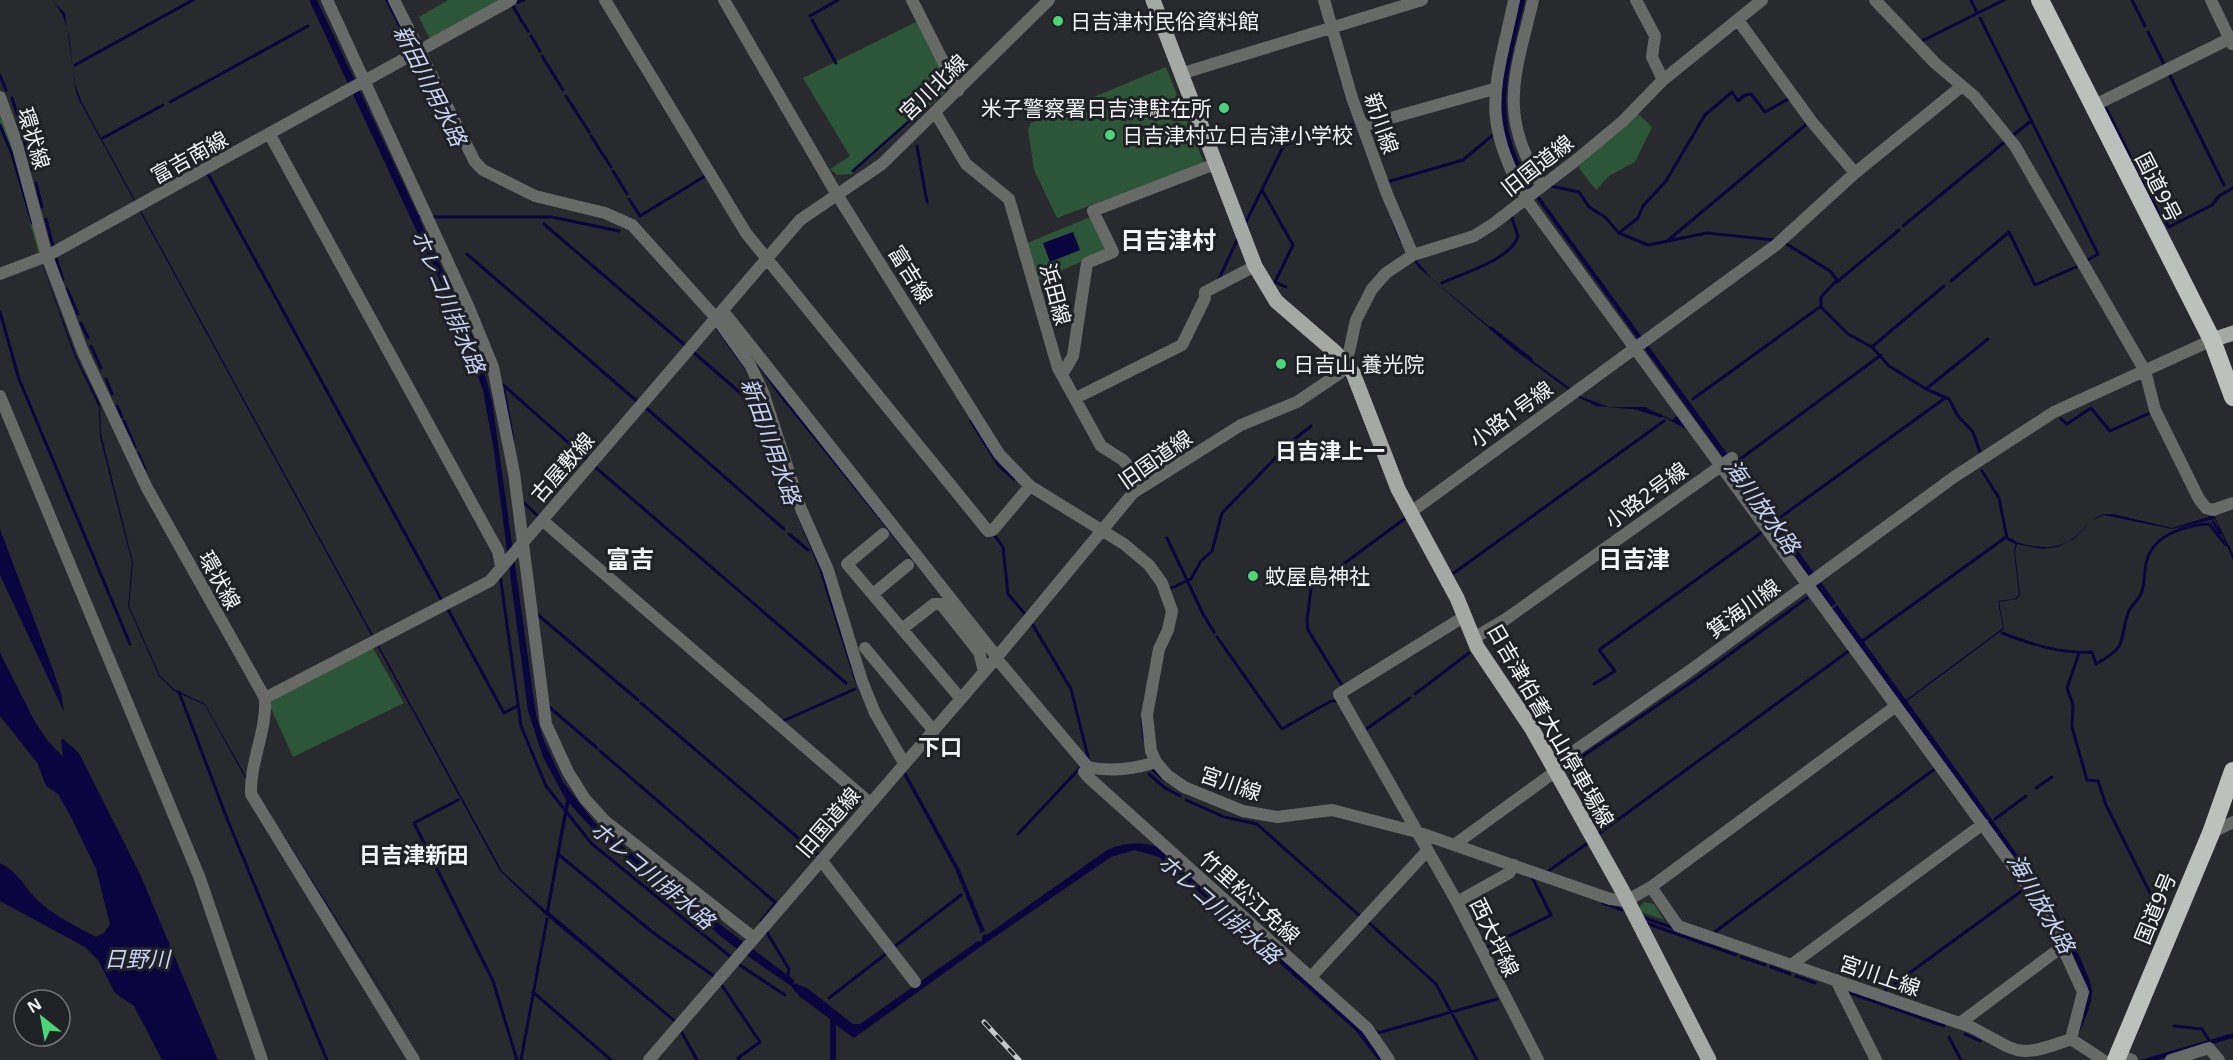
<svg xmlns="http://www.w3.org/2000/svg" width="2233" height="1060" font-family="'Noto Sans','Noto Sans JP',sans-serif">
<style>
.green{fill:#2c5637}
.water{fill:#0a053e}
.lines{fill:none;stroke-linecap:round;stroke-linejoin:round}
.stream{stroke:#0a053e;stroke-width:3}
.minor{stroke:#686a68;stroke-width:12}
.major{stroke:#a5a9a5;stroke-width:15}
.highway{stroke:#bdc1bd;stroke-width:18}
.rail-casing{stroke:#c7c8ca;stroke-width:5}
.rail{stroke:#202125;stroke-width:3;stroke-dasharray:9;stroke-linecap:butt}
.poi-dot{fill:#48d778;stroke:#202125;stroke-width:2}
.labels{text-anchor:middle;dominant-baseline:central;stroke-width:6;stroke-linejoin:round;paint-order:stroke}
.poi-label{font-size:21px;fill:#f3f4f6;stroke:#202125;text-anchor:start}
.street-label{font-size:21px;fill:#f3f4f6;stroke:#202125}
.water-label{font-size:22px;font-style:italic;fill:#cbd4f9;stroke:#202125}
.neighbourhood-label{font-size:22px;font-weight:bold;fill:#f3f4f6;stroke:#202125}
.quarter-label{font-size:24px;font-weight:bold;fill:#f3f4f6;stroke:#202125}
</style>
<rect width="100%" height="100%" fill="#292a2e"/>
<path class="green" d="M448,0H503L431,41L419,17Z
M918,21L950,88L852,174L837,175L830,169L850,156L803,78Z
M1166,67L1204,163L1057,218L1034,170L1028,129L1031,123Z
M0,108L42,251L39,255L11,155L0,128Z
M1636,112L1652,127L1635,162L1609,176L1596,190L1578,167Z
M1093,216L1107,251L1038,280L1027,243Z
M373,648L404,703L293,757L269,704L273,699Z
M1644,902L1654,904L1664,920L1639,911L1640,906Z"/>
<path class="water" d="M51,0L65,13L75,84L82,103L502,871L546,911L566,800L543,757L528,711L494,451L483,390L453,309L309,0H317L418,215H431L432,218H419L478,348L492,401L536,715L544,741L563,782L595,823L693,904L794,980V983L807,988L853,1024H860L978,941L981,942L983,935L988,934L1107,850C1125,842 1140,841 1158,847L1361,1028L1386,1060H1378L1355,1030L1159,857L1135,850L1111,857L983,945L854,1038L836,1025V1060H830V1019L799,996L791,986L729,943L599,836L569,803L549,912L677,1021L699,1060H695L675,1023L547,916L500,871L78,98C68,67 77,23 51,0Z
M385,0H389L481,172L628,224L680,280L750,369L793,495L899,760L960,870L985,931L981,933L955,869L866,706L853,676L818,566L789,496L756,389L748,374L705,314L630,230L607,217L529,199L472,168Z
M1318,0L1407,249L1432,279L1514,347L1582,397L1609,407H1645L1672,420L1678,415L1710,457L1686,429L1652,411L1596,406L1578,397L1513,349L1419,268L1398,238L1368,160L1345,97Z
M1520,0H1525C1507,78 1490,120 1534,189L1836,603L1831,607L1518,173C1489,108 1505,65 1520,0Z
M1073,232L1080,250L1050,262L1043,243Z
M41,261L76,356L100,404L101,434L133,563L129,606L160,676L174,689L205,704L244,773L426,1060L243,774L205,705L174,691L159,676L128,606L132,563L100,437L99,407L74,355Z
M755,362L991,654L989,655L781,398Z
M2104,514H2113L2172,528L2214,515L2233,554V560L2215,519L2172,529L2104,515L2091,521L2074,539L2058,547L2042,549L2017,544L2015,552L2020,595L2017,599L1999,602L2004,629L1907,701L2047,896C2057,912 2091,974 2092,990C2092,1006 2084,1021 2078,1035L2085,1008L2072,956L1832,609L1837,605L1906,700L2003,628L1998,601L2014,599L2019,595L2014,551L2016,542C2036,548 2057,551 2075,537C2085,528 2090,519 2104,514Z
M0,529L49,659L61,693L64,712L0,575Z
M0,653L34,720L47,740L63,757L61,740L63,739L79,753L140,874L218,1060H162L134,1006L115,993L98,960L85,947L0,901V863C15,871 20,879 30,892C46,912 74,925 96,937L104,933L110,924L96,869L71,817L58,794L46,786L38,764L0,716Z
M2233,1033V1038L2157,1060H2140Z"/>
<g class="lines">
<path class="stream" d="M1971,0L1977,13
M2132,0L2145,26
M810,16L838,0
M1980,18L2098,254L2086,261
M812,20L836,63
M522,22L512,4L524,0
M524,24L528,31
M2148,32L2165,66
M531,36L540,51
M1920,42L2004,0
M542,56L563,90
M75,65L193,0
M2169,74L2224,185
M0,75L6,90
M566,96L589,132
M12,98L20,123
M170,102L308,26
M2104,104L2158,212L2169,227L2212,205L2219,196L2233,188
M0,125L12,154L32,223
M23,135L32,170
M591,136L611,167
M2011,137L2031,121
M103,138L163,105
M917,146L927,202
M613,171L627,194
M853,171L924,108
M208,174L442,601
M1387,182L1463,160L1494,134
M36,183L42,207
M1551,186L1579,192L1589,207L1605,217L1619,233L1648,245L1707,233L1774,240
M1262,190L1293,245L1275,282L1286,287
M629,199L640,216L705,176
M431,217H552L619,231
M46,219L53,246
M544,224L686,346
M1245,224L1284,145L1352,125
M1903,226L2006,141
M1619,233L1638,218L1643,206L1666,181L1705,115L1732,92L1738,101L1745,95L1751,94L1765,112L1790,98
M1666,242L1808,123
M1785,243L1830,271L1837,280L1821,297V307L1848,334L1872,347L1889,366L1926,389L1949,399L1958,416L1973,432L1980,452
M467,254L639,403
M56,258L63,280
M1218,281L1238,238
M1951,281L2009,232L2035,285L2076,267
M1837,282L1899,230
M1442,283C1463,273 1512,259 1518,236L1511,215
M67,289L78,314
M0,312L19,379L130,644
M81,323L88,338
M1491,328L1531,359
M91,346L101,368
M1873,346L1944,286
M692,351L760,410
M106,379L112,394
M502,384L588,460
M1926,389L1988,339
M504,390L513,440
M1693,399L1821,306
M117,406L122,417
M645,407L784,529
M1639,409L1661,416
M2061,419L2067,424L2091,408L2110,431L2152,412
M124,421L135,447
M971,421L999,466L1014,479
M138,453L145,469
M1739,460L1881,355
M594,466L846,683
M1982,471L1999,498L2007,538L2016,543
M523,502L539,517
M1778,519L1945,398
M2213,522L2220,533
M993,533L1003,547L1008,594L1026,615
M789,534L808,550
M1167,538L1204,616
M500,574L521,726L546,786L591,843L732,958
M1451,575L1664,421
M1167,590L1191,579L1201,561L1212,551L1222,513L1292,441L1311,426
M446,606L504,713L517,706
M537,614L638,700
M1205,617L1214,632
M1031,622L1071,689L1089,761
M2002,633C2031,644 2060,654 2092,652L2096,664C2130,645 2118,642 2128,613C2131,605 2138,601 2141,594C2146,582 2143,569 2148,557C2156,534 2187,525 2209,524L2226,545
M1217,637L1282,729L1331,701H1338
M1861,642L2006,537
M2079,653L2067,688L2073,705L2072,727L2087,780L2098,781L2106,805L2151,895
M1594,684L1615,671L1599,650L1762,532
M1343,687L1308,630L1307,621L1311,588L1407,517
M179,692L228,821L327,1060
M1415,694L1469,653
M641,703L818,855
M548,706L597,748
M1142,719L1144,739
M783,721L855,689
M1365,730L1410,698
M600,751L776,903L761,921
M1574,762L1693,681L1807,598
M1151,768L1164,780
M1149,774L1165,788L1180,796
M2036,788L2052,777
M458,800L414,823L493,981L517,1060
M1186,800L1224,817L1257,824L1361,917
M1995,819L2026,796
M1018,834L1080,768
M1597,835L1850,650
M558,854L651,931L715,977
M1547,872L1589,842
M1603,903L1622,910
M1645,918L1676,929
M1368,922L1436,984L1477,1060
M1646,923L1736,955
M766,931L789,969L787,980
M1712,934L1936,768
M894,947L961,895
M1485,948L1551,915L1532,877
M1741,957L1765,965
M738,964L785,995
M1771,967L1790,974
M1796,976L1815,983
M721,984L760,1042L738,1058L739,1060
M1886,990L2023,890
M533,992L611,1060
M1847,992L1944,1026
M829,998L887,953
M2174,1026L2202,1029L2210,1042
M1375,1030L1378,1033L1497,999
M1965,1034L1980,1041
M1949,1037L1961,1060
M521,1060L547,919"/>
<path class="minor" d="M327,0L469,308L493,367L514,473L546,724L568,772L585,799L605,821L754,938
M394,0L475,162L483,170L535,196L605,213L632,225L717,319L750,365L763,392L801,509L828,570L862,681L875,713L904,763
M605,0L746,233L988,531L993,530L1030,486
M724,0L836,193L999,454L1030,486L1124,544L1149,565L1162,583L1172,611L1168,630L1159,649L1147,715L1151,751L1156,762L1167,775L1184,787L1243,811L1277,817L1332,810L1417,832L1610,899L1626,901L1651,887L1896,706
M912,0L958,91
M1324,0L1352,98L1387,194L1413,255
M1514,0C1496,87 1478,115 1526,199C1694,431 1865,662 2034,895L2050,920L2083,992L2071,1039
M1533,0C1515,76 1497,114 1542,186
M1636,0L1655,36L1652,57L1663,80
M1875,0L1935,63L1974,96L2015,146L2145,371L2155,410L2199,499L2206,508L2213,510L2233,503
M2211,0L2232,44
M1738,20L1812,122L1855,173
M1180,74L1422,0
M0,97L16,141L47,256L83,352L147,488L265,698C267,731 250,761 251,794L414,1060
M2093,106L2233,37
M935,112L966,164L1009,199L1058,368L1101,446L1123,460L1145,485
M1362,126L1494,89
M270,135L498,551L501,566
M0,274L47,256L511,0
M723,311L997,657
M1062,375L1073,356L1087,263L1113,252L1093,211L1215,164
M0,396L199,876L262,1060
M1076,398L1182,345L1205,298V292L1255,266
M1411,512L1776,245L1855,173L1962,86
M542,520L870,803
M883,534L847,564L961,699
M873,594L908,565
M1465,616L1339,694L1457,902L1538,1060
M902,629L934,604H941L979,652L984,671
M1474,638L1506,619L1732,458
M865,648L933,730
M996,658L1088,767C1109,772 1135,769 1156,762
M265,698L490,581L800,220L882,164L1049,0
M1553,766L1688,672L1954,477L2054,412L2212,340
M1088,767L1084,772L1087,776L1367,1028L1389,1060
M2211,833L2233,822
M1454,845L1556,771
M821,860L915,982
M1651,887L1678,926L1971,1027C2020,1052 2014,1060 2071,1039L2103,1060
M1457,902L1509,873L1514,865
M1791,965L1983,824
M1311,977L1427,851
M1836,980L1876,1060
M1960,1023L2063,946
M2118,1055L2132,1060
M649,1060L997,657L1133,493L1241,425L1297,402L1340,373L1349,352L1356,320L1372,289L1386,273L1413,255L1474,236L1493,224L1575,161L1623,121L1663,80L1762,0
M2171,1060L2209,1048L2219,1060"/>
<path class="major" d="M1153,0L1255,266L1276,301L1335,352L1353,373L1398,489L1457,598L1477,647L1532,729L1622,890L1709,1060
M2212,340L2233,333"/>
<path class="highway" d="M2040,0L2212,340L2233,397
M2116,1060L2211,833L2233,771"/>
<g class="rail-casing">
<path id="rail" d="M984,1022L1019,1060"/>
</g>
<use href="#rail" class="rail"/>
</g>
<g class="poi-dot">
<circle cx="1058" cy="21" r="6"/>
<circle cx="1224" cy="108" r="6"/>
<circle cx="1110" cy="135" r="6"/>
<circle cx="1281" cy="364" r="6"/>
<circle cx="1253" cy="576" r="6"/>
</g>
<g class="labels">
<g class="poi-label">
<text x="1070" y="21">日吉津村民俗資料館</text>
<text x="1212" y="108" text-anchor="end">米子警察署日吉津駐在所</text>
<text x="1122" y="135">日吉津村立日吉津小学校</text>
<text x="1293" y="364">日吉山 養光院</text>
<text x="1265" y="576">蚊屋島神社</text>
</g>
<g class="street-label">
<text transform="translate(933 87) rotate(-44)">宮川北線</text>
<text transform="translate(1382 123) rotate(71)">新川線</text>
<text transform="translate(34 138) rotate(73)">環状線</text>
<text transform="translate(189 157) rotate(-29)">富吉南線</text>
<text transform="translate(1537 165) rotate(-38)">旧国道線</text>
<text transform="translate(2159 187) rotate(63)">国道9号</text>
<text transform="translate(911 274) rotate(58)">富吉線</text>
<text transform="translate(1056 294) rotate(75)">浜田線</text>
<text transform="translate(1511 414) rotate(-36)">小路1号線</text>
<text transform="translate(1155 459) rotate(-35)">旧国道線</text>
<text transform="translate(562 467) rotate(-49)">古屋敷線</text>
<text transform="translate(1646 495) rotate(-36)">小路2号線</text>
<text transform="translate(220 580) rotate(61)">環状線</text>
<text transform="translate(1743 608) rotate(-36)">箕海川線</text>
<text transform="translate(1551 725) rotate(60)">日吉津伯耆大山停車場線</text>
<text transform="translate(1231 783) rotate(19)">宮川線</text>
<text transform="translate(828 822) rotate(-49)">旧国道線</text>
<text transform="translate(1250 897) rotate(42)">竹里松江免線</text>
<text transform="translate(2155 908) rotate(-68)">国道9号</text>
<text transform="translate(1495 937) rotate(64)">西大坪線</text>
<text transform="translate(1880 975) rotate(19)">宮川上線</text>
</g>
<g class="water-label">
<text transform="translate(431 85) rotate(63)">新田川用水路</text>
<text transform="translate(449 301) rotate(67)">ホレコ川排水路</text>
<text transform="translate(772 441) rotate(70)">新田川用水路</text>
<text transform="translate(1763 506) rotate(54)">海川放水路</text>
<text transform="translate(653 874) rotate(40)">ホレコ川排水路</text>
<text transform="translate(2042 903) rotate(60)">海川放水路</text>
<text transform="translate(1220 908) rotate(41)">ホレコ川排水路</text>
<text x="137" y="958">日野川</text>
</g>
<g class="neighbourhood-label">
<text x="1330" y="450">日吉津上一</text>
<text x="940" y="746">下口</text>
<text x="414" y="854">日吉津新田</text>
</g>
<g class="quarter-label">
<text x="1168" y="239">日吉津村</text>
<text x="630" y="558">富吉</text>
<text x="1634" y="558">日吉津</text>
</g>
</g>
<g transform="translate(42 1018) rotate(329)"><circle r="28" fill="#202125" stroke="#747579" stroke-width="1.5"/>
<path d="M0-4.5L10 22L0 15L-10 22Z" fill="#48d778"/>
<text y="-9" font-size="16" font-weight="bold" text-anchor="middle" fill="#f3f4f6">N</text>
</g>
</svg>
